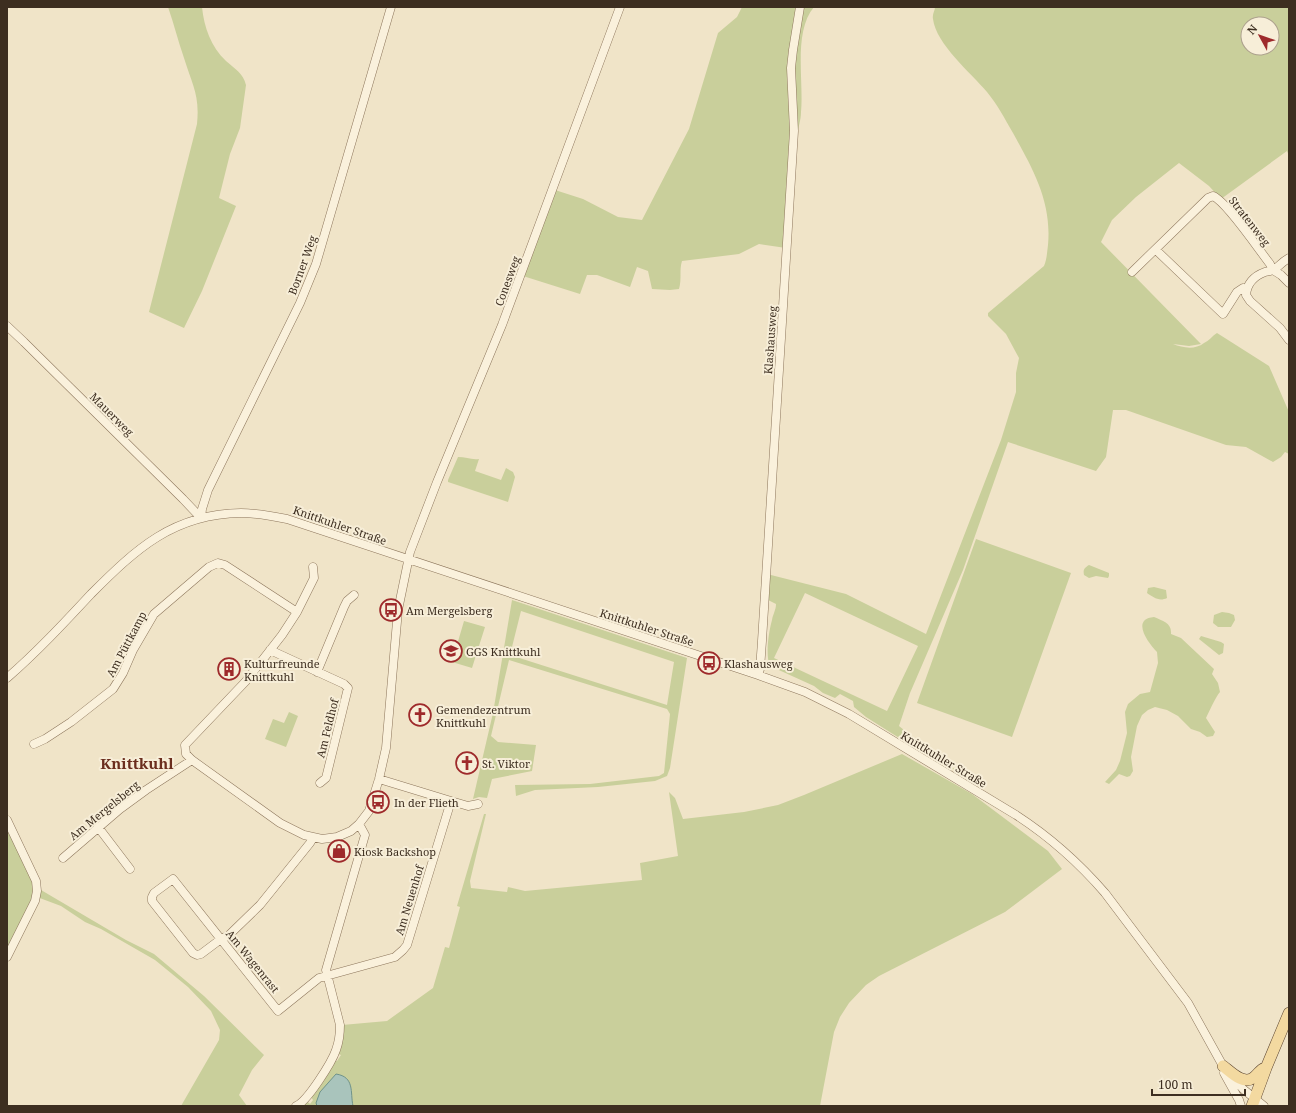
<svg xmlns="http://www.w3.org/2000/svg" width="1296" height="1113" font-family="'Noto Serif',serif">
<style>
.green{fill:#c9cf9b;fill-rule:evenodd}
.water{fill:#a9c4bc;stroke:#6f938a}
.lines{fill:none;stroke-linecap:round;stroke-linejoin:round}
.minor-casing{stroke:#8d765c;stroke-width:9}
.major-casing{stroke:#5b4430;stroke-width:12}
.minor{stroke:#faf1dc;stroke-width:8}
.major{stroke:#f3d9a0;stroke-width:11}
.labels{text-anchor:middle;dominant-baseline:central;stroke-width:4;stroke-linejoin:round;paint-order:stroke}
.street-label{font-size:11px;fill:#3d2e20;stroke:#f7eed8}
.poi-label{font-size:11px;fill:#3d2e20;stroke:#f7eed8;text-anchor:start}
.district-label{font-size:15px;font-weight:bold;fill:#6b2e1e;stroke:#f7eed8}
</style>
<rect width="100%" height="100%" fill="#f0e4c8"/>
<path class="green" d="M168,7H202C204,27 211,47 226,61C235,69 243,73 246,85L240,128L230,154L219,198L236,206L202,291L184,328L149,312L197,124C200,95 192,84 184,58C178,41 174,24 168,7Z
M742,7H799L792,50L793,132L786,248L759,244L739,254L682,261C679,271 682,278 679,289L670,290L652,289L648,271L637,267L630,287L597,275H587L580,294L523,276L555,190L583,199L618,217L642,220L689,129L718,33L737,17Z
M801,7H814C793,32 804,81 801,112C801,120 798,129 796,137L792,68Z
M935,7H1289V156L1287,151L1221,199L1209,186L1179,163L1136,197L1112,220L1101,242L1201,344L1189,346L1173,344C1183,348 1195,350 1204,343C1209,341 1212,336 1217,333L1269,366L1289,412V454L1285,452L1281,457L1273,462L1246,447L1226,445L1126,410H1113L1106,457L1096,471L1008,442L963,570L910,693L899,726L945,763L958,771L942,765L866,717L854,707L853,701L840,694L835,698L823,693L814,686L770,666C765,655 769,631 772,620C773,614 776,610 776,604L766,599L767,574L846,594L926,634L1001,440L1016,392V373L1019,358L1006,334L988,316V313L1044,266C1047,259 1047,252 1048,245C1052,202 1033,169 1013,133C1005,119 997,104 987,92C971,73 936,44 933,19C932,14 935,11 935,7ZM1248,24H1272V48H1248ZM805,593L918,646L887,711L774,658Z
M458,457C466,457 471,460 479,459L475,471L501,480L506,468L513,472L515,477L508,502L448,482V480Z
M976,539L1071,573L1012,737L917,703Z
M1089,565L1109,573V576L1108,578L1096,576L1089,578L1084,575C1083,570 1084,568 1089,565Z
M1154,587L1166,590L1167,598C1159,602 1153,597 1147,593L1148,588Z
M512,600L687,658L670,768L667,776L655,781L598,787L535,790L516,796L515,785L590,784L659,776L664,773L670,714L667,709L509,660L491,736L498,742L536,745L532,771L492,779L487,798L479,797L473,799L493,713ZM521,611L674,662L667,705L510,655Z
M1222,612L1229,613L1234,615L1235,620L1231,627H1218L1213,623L1214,615Z
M1154,617C1163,621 1172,623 1171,634L1181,638L1214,669L1212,674L1218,683L1220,692C1216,696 1209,712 1206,718L1215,732L1213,736L1207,737L1200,732L1191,729L1178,716L1167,710L1155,707L1148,710L1142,715L1137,726L1131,757L1133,771L1130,776L1127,777L1119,774L1109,784L1105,782L1116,770L1120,761L1127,733L1125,712L1128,704L1140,694L1150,692L1158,663L1157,652C1149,644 1130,619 1154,617Z
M464,621L485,627L472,668L452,662Z
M1201,636L1221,642L1224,644L1223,653L1219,655L1199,639Z
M289,712L298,716L286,747L265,739L273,719L284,723Z
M902,754L972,794L1048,851L1062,869L1005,912L879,976L866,985L849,1003L840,1017L834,1032L820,1106H302L308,1102L310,1104L313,1100L311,1097L335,1060L337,1061L341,1055L338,1054L342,1025L387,1021L433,988L445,947L449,948L460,907L457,906L484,814H486L470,881L471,888L507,892L508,887L525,891L642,880L640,863L678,856L669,792L675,798L683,819L744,812L778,805L804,795Z
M7,827L32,881L33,889L32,898L7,952Z
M41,890L126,940L154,954L204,996L264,1055L252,1070L239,1095L247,1106H181L219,1040L220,1030L211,1011L188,987L155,960L101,929L85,922L61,906L37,897Z"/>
<path class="water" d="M336,1074C355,1077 350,1092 353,1106H317L316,1103L320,1092Z"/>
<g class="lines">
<g class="minor-casing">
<path id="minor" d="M1156,250L1223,314L1237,292L1243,288L1247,289
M1289,258C1282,262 1279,266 1274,270C1272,271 1268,271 1265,272C1254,276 1247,283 1246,295L1250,301L1280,328L1289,340
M1132,272L1208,198L1213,196C1227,202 1259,250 1270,264L1273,270L1281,275L1289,283
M7,326L24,342L183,499L201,518
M201,518L202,509L208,490L300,303L316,264L391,7
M297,612L282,635L246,681L185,745L186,754L192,760L280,823L304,835L322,839L337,837L351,831L359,824L369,811L379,779L386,748L398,610L410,552L437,482L502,325L620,7
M270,650L344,684L348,688L326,778L320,783
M317,672L344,607L347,601L354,595
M758,675L760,669L762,641L794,131L791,68L793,50L800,7
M7,678C37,652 64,623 91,594C136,549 173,514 241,513C256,513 272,516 287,519L758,675L805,692L849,714L1016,815C1050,837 1079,863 1105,893L1188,1003L1223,1066L1243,1089L1264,1106
M34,744L45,739L71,722L113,689L123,673L133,650L154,614L209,567L218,563L225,565L297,612L314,578L313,567
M451,801L468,806L478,804
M7,820L36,881L37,891L35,901L7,957
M98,827L130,869
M313,838L310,843L260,905L228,936L221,939L201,954L197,955L193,953L152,901V897L154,893L173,879C208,923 243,967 278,1011L319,978L395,957L403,950L407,945L451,801L379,779
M63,858L120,809L146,790L192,760
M1224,1073L1239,1100L1241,1106
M296,1106C307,1102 332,1062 336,1050C339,1042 340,1034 340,1025L326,970L365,835L359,824"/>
</g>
<g class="major-casing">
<path id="major" d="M1223,1066C1231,1072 1243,1085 1253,1078C1259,1074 1259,1070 1265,1068
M1252,1106L1266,1068L1289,1013"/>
</g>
<use href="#minor" class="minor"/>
<use href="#major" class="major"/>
</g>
<defs>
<g id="bus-ring" transform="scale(1.15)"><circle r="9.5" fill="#f7eed8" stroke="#9e2a2b" stroke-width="1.5"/><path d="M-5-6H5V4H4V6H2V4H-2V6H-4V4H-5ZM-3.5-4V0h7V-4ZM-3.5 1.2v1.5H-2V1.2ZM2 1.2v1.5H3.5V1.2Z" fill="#9e2a2b"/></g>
<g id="school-ring" transform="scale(1.15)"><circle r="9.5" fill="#f7eed8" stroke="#9e2a2b" stroke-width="1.5"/><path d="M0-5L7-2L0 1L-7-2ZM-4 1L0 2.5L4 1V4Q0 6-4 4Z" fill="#9e2a2b"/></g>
<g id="building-ring" transform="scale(1.15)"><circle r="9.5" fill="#f7eed8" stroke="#9e2a2b" stroke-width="1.5"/><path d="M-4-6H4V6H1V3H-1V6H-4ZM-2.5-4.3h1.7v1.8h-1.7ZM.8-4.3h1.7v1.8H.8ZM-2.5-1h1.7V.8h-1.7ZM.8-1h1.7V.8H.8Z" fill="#9e2a2b"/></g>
<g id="church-ring" transform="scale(1.15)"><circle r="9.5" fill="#f7eed8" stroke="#9e2a2b" stroke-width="1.5"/><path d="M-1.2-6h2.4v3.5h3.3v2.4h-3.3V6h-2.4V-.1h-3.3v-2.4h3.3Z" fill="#9e2a2b"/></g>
<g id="shop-ring" transform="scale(1.15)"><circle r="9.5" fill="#f7eed8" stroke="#9e2a2b" stroke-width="1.5"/><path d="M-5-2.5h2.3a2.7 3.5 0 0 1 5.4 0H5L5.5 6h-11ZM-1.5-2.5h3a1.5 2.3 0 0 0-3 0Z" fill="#9e2a2b"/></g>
</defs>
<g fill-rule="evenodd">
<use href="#bus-ring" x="391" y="610"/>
<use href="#school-ring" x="451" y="651"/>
<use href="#bus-ring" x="709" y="663"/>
<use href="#building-ring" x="229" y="669"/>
<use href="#church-ring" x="420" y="715"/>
<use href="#church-ring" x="467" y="763"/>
<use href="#bus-ring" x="378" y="802"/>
<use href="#shop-ring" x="339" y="851"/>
</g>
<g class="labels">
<g class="street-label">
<text transform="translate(1250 221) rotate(52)">Stratenweg</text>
<text transform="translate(302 265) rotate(-70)">Borner Weg</text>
<text transform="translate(507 281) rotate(-70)">Conesweg</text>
<text transform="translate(770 340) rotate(-86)">Klashausweg</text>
<text transform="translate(112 414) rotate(45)">Mauerweg</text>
<text transform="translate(340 525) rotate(19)">Knittkuhler Straße</text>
<text transform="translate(647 627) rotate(18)">Knittkuhler Straße</text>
<text transform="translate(126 644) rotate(-62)">Am Püttkamp</text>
<text transform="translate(327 728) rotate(-76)">Am Feldhof</text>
<text transform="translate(944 759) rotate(31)">Knittkuhler Straße</text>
<text transform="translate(104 810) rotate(-39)">Am Mergelsberg</text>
<text transform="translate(409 900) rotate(-73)">Am Neuenhof</text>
<text transform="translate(253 961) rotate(51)">Am Wagenrast</text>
</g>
<g class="poi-label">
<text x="406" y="610">Am Mergelsberg</text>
<text x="466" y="651">GGS Knittkuhl</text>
<text x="244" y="663">Kulturfreunde<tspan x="244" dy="13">Knittkuhl</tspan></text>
<text x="724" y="663">Klashausweg</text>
<text x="436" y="709">Gemendezentrum<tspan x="436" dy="13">Knittkuhl</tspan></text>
<text x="482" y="763">St. Viktor</text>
<text x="394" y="802">In der Flieth</text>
<text x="354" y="851">Kiosk Backshop</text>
</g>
<g class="district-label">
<text x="137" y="763">Knittkuhl</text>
</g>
</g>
<rect width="1296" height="1113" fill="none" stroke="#3d2e20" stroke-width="16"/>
<g transform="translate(1260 36) rotate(310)"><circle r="19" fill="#f7eed8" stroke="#ada18e"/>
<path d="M0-3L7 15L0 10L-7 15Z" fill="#9e2a2b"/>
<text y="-6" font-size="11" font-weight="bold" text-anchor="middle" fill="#3d2e20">N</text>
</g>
<path d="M1152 1089v6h93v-6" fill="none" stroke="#3d2e20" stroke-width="2"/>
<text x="1158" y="1089" font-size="12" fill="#3d2e20" stroke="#f7eed8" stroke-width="3" paint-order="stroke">100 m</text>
</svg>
